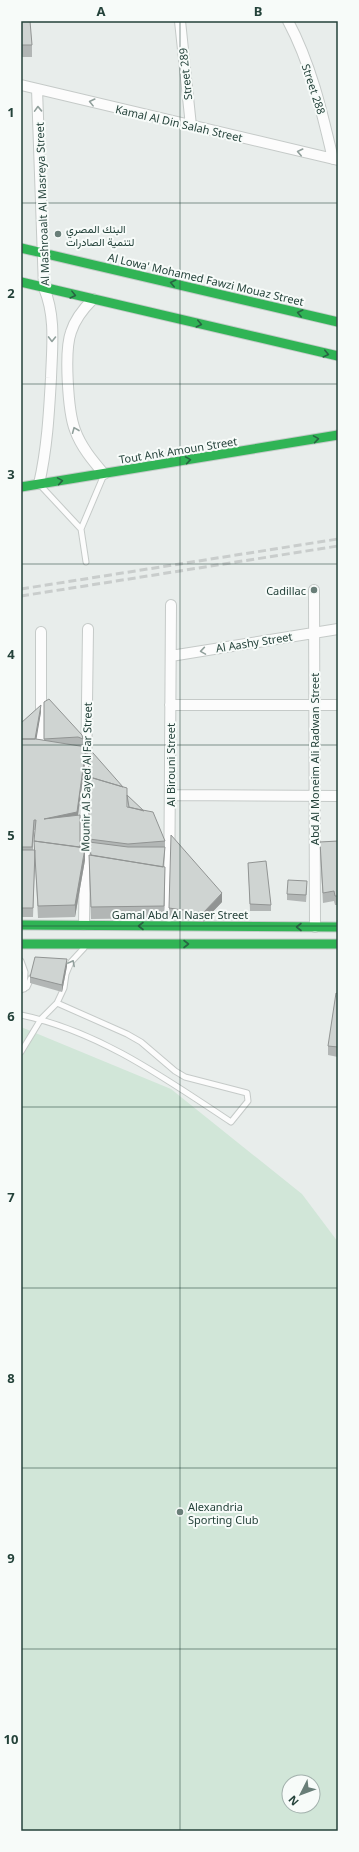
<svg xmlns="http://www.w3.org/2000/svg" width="359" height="1852" font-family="'Noto Sans',Vazirmatn,sans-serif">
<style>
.green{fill:#d1e6d8;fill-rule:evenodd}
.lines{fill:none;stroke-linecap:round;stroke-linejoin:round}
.lane-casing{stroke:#c5cac8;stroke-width:7}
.street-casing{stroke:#c5cac8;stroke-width:12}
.fast-casing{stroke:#c3cbc8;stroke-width:11}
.lane{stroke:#fcfcfc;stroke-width:5}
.street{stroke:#fcfcfc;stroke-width:10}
.fast{stroke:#30b455;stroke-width:9}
.rail{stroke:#c9cdcc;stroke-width:3;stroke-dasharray:8 4;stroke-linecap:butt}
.wall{fill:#b2b6b5;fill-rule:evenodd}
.shaded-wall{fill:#919493}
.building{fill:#cfd4d2;stroke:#919493}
.oneway{stroke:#909f9b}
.oneway2{stroke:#286442}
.grid{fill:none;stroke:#24423a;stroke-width:1;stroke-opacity:0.55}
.poi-dot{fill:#697e78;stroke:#f7fbf9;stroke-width:1.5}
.labels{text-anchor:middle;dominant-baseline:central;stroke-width:4;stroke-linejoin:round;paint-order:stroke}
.street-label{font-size:11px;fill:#24423a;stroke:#f7fbf9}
.poi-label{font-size:11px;fill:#24423a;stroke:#f7fbf9;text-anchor:start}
.neatline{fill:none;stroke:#24423a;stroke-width:1.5}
.grid-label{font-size:13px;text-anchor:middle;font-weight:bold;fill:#24423a}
</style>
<rect width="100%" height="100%" fill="#e8edeb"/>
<path class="green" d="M21,1027L171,1089L302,1194L338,1242V1831H21ZM289,1782H313V1806H289Z"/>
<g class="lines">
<g class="lane-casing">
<path id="lane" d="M41,486L81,529
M86,562L81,529L103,477
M21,961L25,972L24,989
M21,990L27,987L31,978
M21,1015C99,1031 166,1079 231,1122L248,1101L247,1093L185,1077L175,1071L141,1042L127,1034L57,1003
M21,1052L41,1019L57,1003L64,988L66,974L71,962L84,948"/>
</g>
<g class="street-casing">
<path id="street" d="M180,21L191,126
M288,21C311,64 322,112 333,159
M21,85L338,160
M37,89L44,288C56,317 52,347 51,378C49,414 47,449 39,484
M93,299C83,309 75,319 71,332C64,351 68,412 75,430C81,447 93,461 104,474
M314,590L315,927
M41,632V748
M171,656L338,629
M170,705H338
M170,795L338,796
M169,917L171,605
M84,925L88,629"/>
</g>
<g class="fast-casing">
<path id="fast" d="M21,248L338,322
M21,282L338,356
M21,487L338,435
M21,925L338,927
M21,944H338"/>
</g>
<use href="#lane" class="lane"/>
<use href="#street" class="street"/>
<use href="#fast" class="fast"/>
<path class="rail" d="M21,589L338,539
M21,596L338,546"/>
</g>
<path class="wall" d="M21,21L32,45V57H21Z
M44,702L83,739V746L86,756L78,816L80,848L85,860L75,917L38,918L35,861L33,917H21V723L41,712L36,739L44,740ZM34,830H36L34,841V850H32Z
M86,745L165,841V851L164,867L165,879L164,918L91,919L89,867V855H90L89,848V777H90L86,752ZM127,799L128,807H127Z
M338,841V905H335L334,901L323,903L320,852V842Z
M248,863L271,905V911H250Z
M307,887L306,902L287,900V894Z
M222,902L203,922L169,918V908Z
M67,966L62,992L30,983V977Z
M338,994V1057L328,1055V1046Z"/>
<path class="shaded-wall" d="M41,705V712L35,748V741Z
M86,747V756L77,822L44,828Z
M34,820V830L32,857V847Z
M85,848V860L75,917V905Z
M165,867V879L164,918V906Z
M222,893V902L203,922V913Z
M67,959V966L62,992V985Z"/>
<path class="building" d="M21,21H30L32,45H21Z
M49,699L82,735L83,739L78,737L44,739V702Z
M41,705L35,739H21V723Z
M21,739H36L86,747L77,812L44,819L80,815V847L34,841L36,820H34L32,847H21Z
M86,745L123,787L90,777Z
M89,777L127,788V807L153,812L165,841L128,844L89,839Z
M127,795L144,811L129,807Z
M171,835L222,893L203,913L169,908Z
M34,841L85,848L75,905L38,906Z
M338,841V896H335L334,891L323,893L320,842Z
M89,842L128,847H165L163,867L91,855Z
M21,850H35L33,908H21Z
M89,855L165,867L164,906L91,907Z
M266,861L271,905L250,904L248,863Z
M288,880L307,881L306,895L287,894Z
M35,957L67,959L62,985L30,977Z
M336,993L338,994V1047L328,1046Z"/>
<defs><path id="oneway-chevron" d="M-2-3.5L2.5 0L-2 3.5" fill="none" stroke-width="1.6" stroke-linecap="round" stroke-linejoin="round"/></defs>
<g class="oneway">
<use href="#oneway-chevron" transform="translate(92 102) rotate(-166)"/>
<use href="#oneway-chevron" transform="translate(38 109) rotate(-92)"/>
<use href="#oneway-chevron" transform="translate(300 152) rotate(-167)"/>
<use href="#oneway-chevron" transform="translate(52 339) rotate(91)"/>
<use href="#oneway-chevron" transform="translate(75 430) rotate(-112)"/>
<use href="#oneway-chevron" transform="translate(203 651) rotate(171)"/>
<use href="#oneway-chevron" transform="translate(72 963) rotate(-62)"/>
</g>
<g class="oneway2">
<use href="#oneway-chevron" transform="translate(173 283) rotate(-167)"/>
<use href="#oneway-chevron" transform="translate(73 295) rotate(14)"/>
<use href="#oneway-chevron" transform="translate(300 313) rotate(-167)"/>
<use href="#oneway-chevron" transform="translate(199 324) rotate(13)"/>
<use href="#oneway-chevron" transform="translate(326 354) rotate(13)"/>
<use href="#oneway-chevron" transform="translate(316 439) rotate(-9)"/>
<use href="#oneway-chevron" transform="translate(188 460) rotate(-9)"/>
<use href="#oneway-chevron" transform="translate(60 481) rotate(-9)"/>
<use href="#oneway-chevron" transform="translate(141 926) rotate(-180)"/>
<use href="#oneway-chevron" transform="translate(299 927) rotate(-180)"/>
<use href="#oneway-chevron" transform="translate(186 944)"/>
</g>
<path class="grid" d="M180,21V1831M21,203H338M21,384H338M21,564H338M21,745H338M21,926H338M21,1107H338M21,1288H338M21,1468H338M21,1649H338"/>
<g class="poi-dot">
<circle cx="58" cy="234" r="4"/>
<circle cx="314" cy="590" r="4"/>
<circle cx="180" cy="1512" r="4"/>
</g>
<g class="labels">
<g class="street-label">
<text transform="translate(185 74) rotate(-96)">Street 289</text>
<text transform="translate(314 89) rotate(72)">Street 288</text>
<text transform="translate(179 123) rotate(13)">Kamal Al Din Salah Street</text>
<text transform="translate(42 204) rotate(-92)">Al Mashroaalt Al Masreya Street</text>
<text transform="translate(206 279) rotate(13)">Al Lowa' Mohamed Fawzi Mouaz Street</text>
<text transform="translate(178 450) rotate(-9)">Tout Ank Amoun Street</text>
<text transform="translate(254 642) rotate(-9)">Al Aashy Street</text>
<text transform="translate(314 759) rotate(-90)">Abd Al Moneim Ali Radwan Street</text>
<text transform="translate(170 765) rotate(-90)">Al Birouni Street</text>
<text transform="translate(86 777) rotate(-89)">Mounir Al Sayed Al Far Street</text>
<text x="180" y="914">Gamal Abd Al Naser Street</text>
</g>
<g class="poi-label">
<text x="66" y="228">البنك المصري<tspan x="66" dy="13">لتنمية الصادرات</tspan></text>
<text x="306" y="590" text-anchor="end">Cadillac</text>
<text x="188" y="1506">Alexandria<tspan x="188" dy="13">Sporting Club</tspan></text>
</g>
</g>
<rect width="359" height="1852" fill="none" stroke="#f7fbf9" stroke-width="44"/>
<g transform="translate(301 1794) rotate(228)"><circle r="19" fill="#f7fbf9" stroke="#a3b1ad"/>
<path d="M0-3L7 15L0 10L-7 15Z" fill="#697e78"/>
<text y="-6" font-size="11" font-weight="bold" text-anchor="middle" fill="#24423a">N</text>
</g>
<rect x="22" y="22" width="315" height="1808" class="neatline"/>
<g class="grid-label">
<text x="101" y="16">A</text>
<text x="258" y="16">B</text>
<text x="11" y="117">1</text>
<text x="11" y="298">2</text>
<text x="11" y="479">3</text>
<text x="11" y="659">4</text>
<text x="11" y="840">5</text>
<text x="11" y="1021">6</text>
<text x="11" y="1202">7</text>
<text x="11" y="1383">8</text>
<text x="11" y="1563">9</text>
<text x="11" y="1744">10</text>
</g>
</svg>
